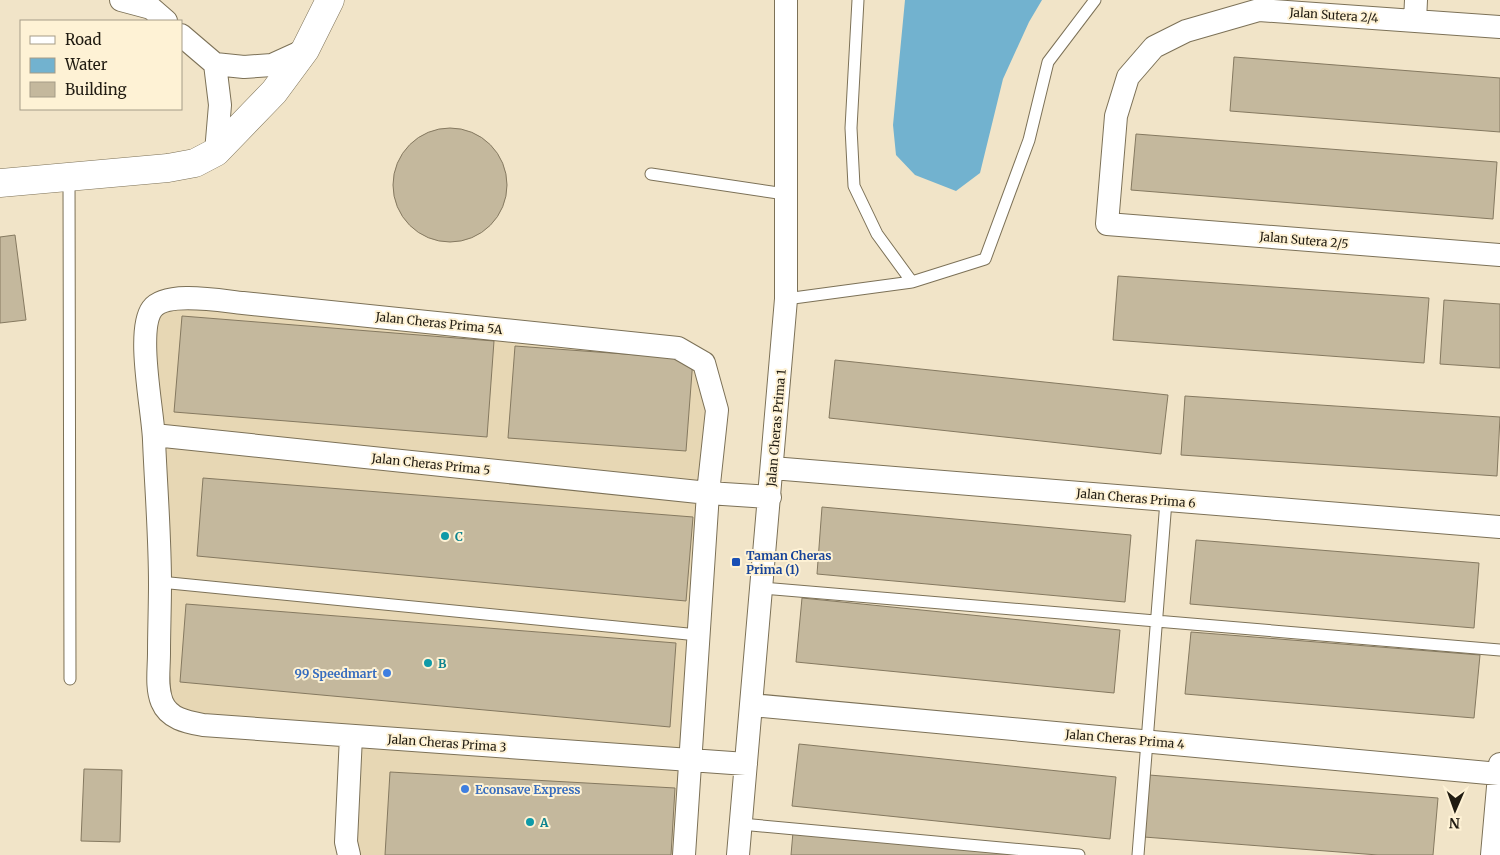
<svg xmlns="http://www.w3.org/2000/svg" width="1500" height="855" font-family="Merriweather,serif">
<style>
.built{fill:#e7d7b4}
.water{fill:#72b2cf}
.building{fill:#c4b89d;stroke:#857960}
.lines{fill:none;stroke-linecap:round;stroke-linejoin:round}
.lane-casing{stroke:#7c7157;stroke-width:13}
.street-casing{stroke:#7c7157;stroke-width:24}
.secondary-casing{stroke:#7c7157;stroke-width:29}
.lane{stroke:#fff;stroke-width:11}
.street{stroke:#fff;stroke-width:22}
.secondary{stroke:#fff;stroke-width:28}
.culture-dot{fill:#0f9aa8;stroke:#fef2d5;stroke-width:2}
.transit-dot{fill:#1a4fb4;stroke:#fef2d5;stroke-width:2}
.shop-dot{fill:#3f7fe0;stroke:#fef2d5;stroke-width:2}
.labels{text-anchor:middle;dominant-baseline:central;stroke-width:4;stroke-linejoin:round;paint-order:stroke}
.street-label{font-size:12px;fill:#201b11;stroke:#fef2d5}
.culture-label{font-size:12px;font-weight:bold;fill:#0d838f;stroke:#fef2d5;text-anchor:start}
.transit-label{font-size:12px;font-weight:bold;fill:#164399;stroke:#fef2d5;text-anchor:start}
.shop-label{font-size:12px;font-weight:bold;fill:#366cbe;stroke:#fef2d5;text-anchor:end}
</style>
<rect width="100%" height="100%" fill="#f1e4c8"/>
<path class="built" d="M174,308H192L674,355L698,371L708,410L674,855H360L357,849L363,728L201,716L181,711L173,700L168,682L155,331L160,316Z"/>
<path class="water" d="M905,0H1042L1029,22L1003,79L980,173L956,191L915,175L896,155L893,125Z"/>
<path class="building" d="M1234,57L1500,78V132L1230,111Z
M393 185a57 57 0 1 1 114 0a57 57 0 1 1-114 0Z
M1136,134L1497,162L1493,219L1131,190Z
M15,235L26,320L0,323V237Z
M1118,276L1429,298L1424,363L1113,340Z
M1444,300L1500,304V368L1440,364Z
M182,316L494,341L487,437L174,412Z
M515,346L693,359L686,451L508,438Z
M835,360L1168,395L1161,454L829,418Z
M1185,396L1500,417L1497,476L1181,455Z
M203,478L693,517L686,601L197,556Z
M822,507L1131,535L1125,602L817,574Z
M1196,540L1479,563L1474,628L1190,604Z
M802,598L1120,630L1114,693L796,662Z
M186,604L676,643L670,727L180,682Z
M1191,632L1480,655L1474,718L1185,694Z
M799,744L1116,777L1110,839L792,806Z
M84,769L122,770L120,842L81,841Z
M390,772L675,788L671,855H385Z
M1149,775L1438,798L1433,855H1378L1144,837Z
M793,832L1055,855H791Z"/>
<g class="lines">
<g class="lane-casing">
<path id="lane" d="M858,0L851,128L854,186L877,234L912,282
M651,174L785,194
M69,177L70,679
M786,299L912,282L985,259L1029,140L1048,62L1095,0
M160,582L698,635
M762,588L1500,650
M741,824L1079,855
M1138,855L1166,501"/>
</g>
<g class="street-casing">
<path id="street" d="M121,0L151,8L166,21
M1415,21L1416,0
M1500,27L1259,10L1186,31L1154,47L1128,77L1116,116L1107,224L1500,255
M181,35L215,64L244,67L272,65L305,50
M215,64L220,105L216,152
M154,435L708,493L770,497
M772,468L1500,527
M752,705L1499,774
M349,855L346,842L351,736
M684,855L708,493L717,410L704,363L678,348L243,303C222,301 166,290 152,309C136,331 153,411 154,440C156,488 160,536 160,584C160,607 159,630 159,653C159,669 156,687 162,702C169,719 187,722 203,725L690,760L746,764
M738,855L786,299V0
M1492,855L1500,764"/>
</g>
<g class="secondary-casing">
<path id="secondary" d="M0,183L168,168L195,163L216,152L274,92L305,50L330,0"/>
</g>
<use href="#lane" class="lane"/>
<use href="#street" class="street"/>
<use href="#secondary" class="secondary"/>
</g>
<g class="culture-dot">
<circle cx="445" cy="536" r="5"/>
<circle cx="428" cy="663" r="5"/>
<circle cx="530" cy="822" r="5"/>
</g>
<rect class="transit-dot" x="731" y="557" width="10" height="10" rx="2.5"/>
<g class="shop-dot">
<circle cx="387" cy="673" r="5"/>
<circle cx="465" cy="789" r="5"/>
</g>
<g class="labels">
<g class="street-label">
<text transform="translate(1334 15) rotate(4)">Jalan Sutera 2/4</text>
<text transform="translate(1304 240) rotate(5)">Jalan Sutera 2/5</text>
<text transform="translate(439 323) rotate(6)">Jalan Cheras Prima 5A</text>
<text transform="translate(776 428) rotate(-85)">Jalan Cheras Prima 1</text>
<text transform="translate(431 464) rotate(6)">Jalan Cheras Prima 5</text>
<text transform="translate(1136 498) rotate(5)">Jalan Cheras Prima 6</text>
<text transform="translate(1125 739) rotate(5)">Jalan Cheras Prima 4</text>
<text transform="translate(447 743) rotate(4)">Jalan Cheras Prima 3</text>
</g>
<g class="culture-label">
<text x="455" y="536">C</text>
<text x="438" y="663">B</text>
<text x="540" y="822">A</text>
</g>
<g class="transit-label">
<text x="746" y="555">Taman Cheras<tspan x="746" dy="14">Prima (1)</tspan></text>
</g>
<g class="shop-label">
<text x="377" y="673">99 Speedmart</text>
<text x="475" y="789" text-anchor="start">Econsave Express</text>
</g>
</g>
<rect x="20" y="20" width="162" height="90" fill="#fef2d5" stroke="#a59c87"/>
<rect x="30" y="36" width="25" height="8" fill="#ffffff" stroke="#a59c87"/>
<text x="65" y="45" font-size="15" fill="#201b11">Road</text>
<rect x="30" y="58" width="25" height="15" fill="#72b2cf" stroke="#a59c87"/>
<text x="65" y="70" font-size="15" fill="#201b11">Water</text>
<rect x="30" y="82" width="25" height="15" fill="#c4b89d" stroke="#a59c87"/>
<text x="65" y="95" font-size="15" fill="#201b11">Building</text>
<g transform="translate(1455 810) rotate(182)" stroke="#fef2d5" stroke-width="4" paint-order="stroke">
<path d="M0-4L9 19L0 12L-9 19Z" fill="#201b11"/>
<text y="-8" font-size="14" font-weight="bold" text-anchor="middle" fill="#201b11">N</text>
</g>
</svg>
